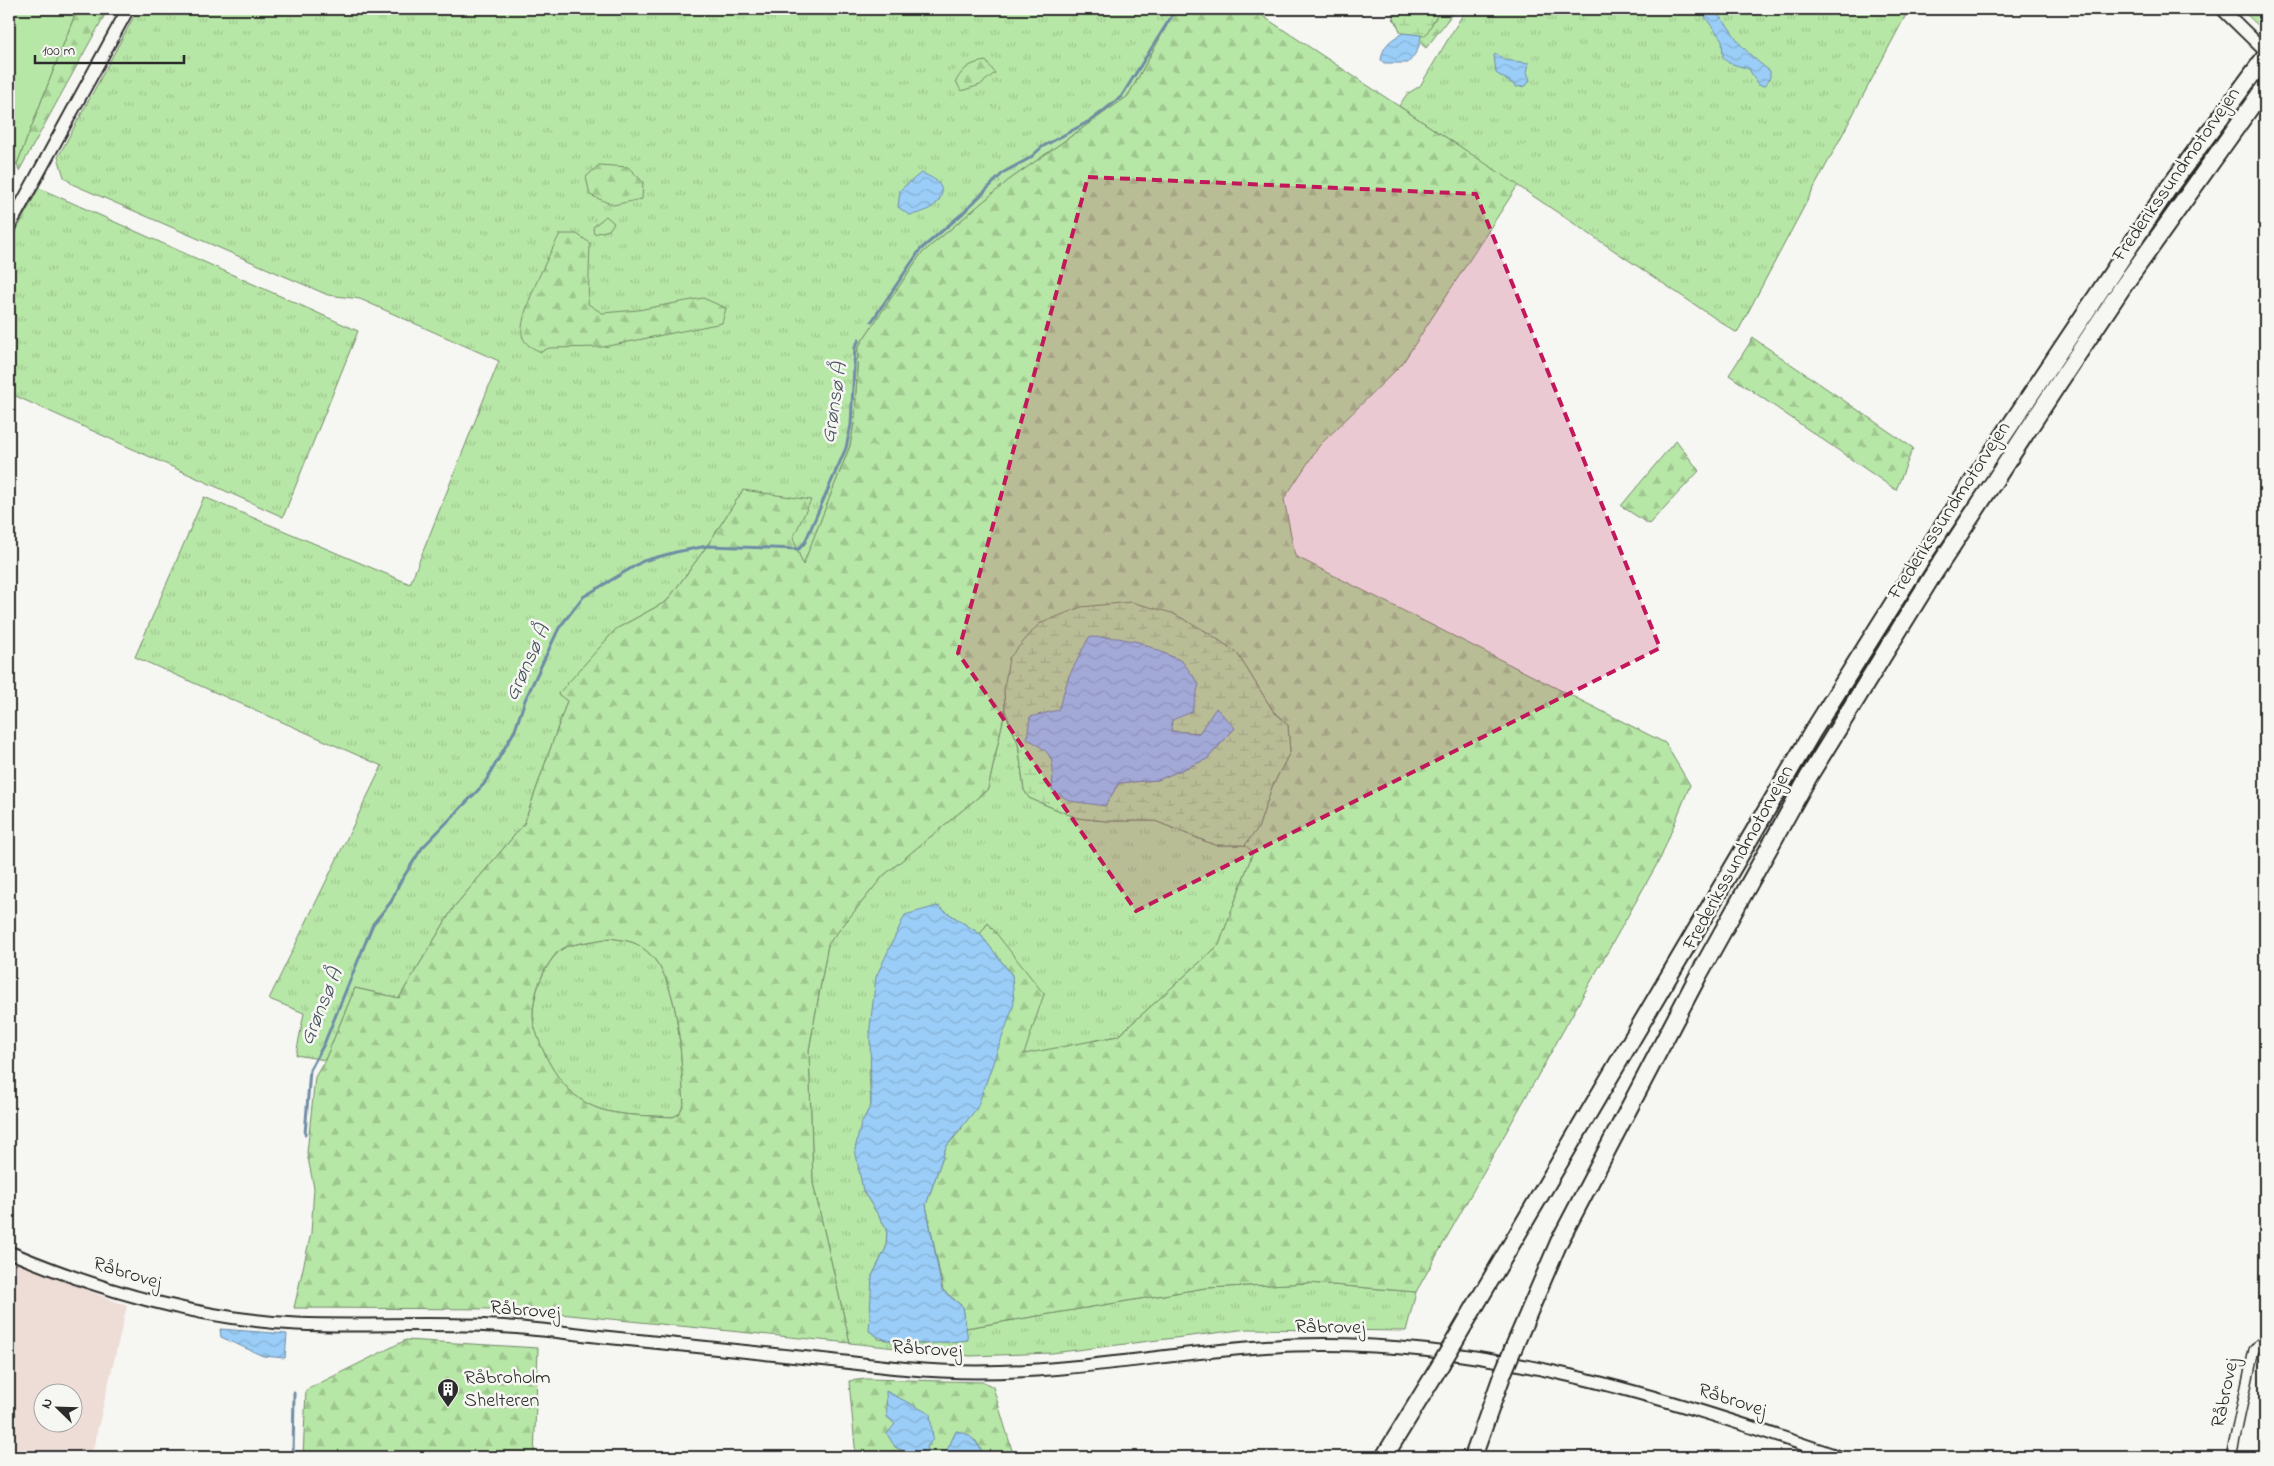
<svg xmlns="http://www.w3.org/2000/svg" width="2274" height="1466" font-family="'Indie Flower',sans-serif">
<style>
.built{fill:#eeddd7;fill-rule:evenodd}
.grass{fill:url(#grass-tufts);stroke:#718968}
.forest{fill:url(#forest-firs);stroke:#718968;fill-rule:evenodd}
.wetland{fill:url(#wetland-marsh);stroke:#718968;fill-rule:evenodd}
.garden{fill:#b7e7a6;stroke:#718968}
.water{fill:url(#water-waves);stroke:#6e8ca5}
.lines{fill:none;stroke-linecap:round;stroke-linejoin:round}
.stream{stroke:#6e8ca5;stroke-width:3}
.minor-casing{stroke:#2b2b2b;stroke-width:12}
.tertiary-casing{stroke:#2b2b2b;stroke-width:15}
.motorway-casing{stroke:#2b2b2b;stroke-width:20}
.minor{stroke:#f6f6f2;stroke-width:9}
.tertiary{stroke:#f6f6f2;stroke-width:11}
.motorway{stroke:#f6f6f2;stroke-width:16}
.motorway-bridge-casing{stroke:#2b2b2b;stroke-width:20;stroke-linecap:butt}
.motorway-bridge{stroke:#f6f6f2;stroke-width:16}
.marked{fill:#c2185b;fill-opacity:0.2;stroke:#c2185b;stroke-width:4;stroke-dasharray:10 6;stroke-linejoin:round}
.labels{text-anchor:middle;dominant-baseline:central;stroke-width:5;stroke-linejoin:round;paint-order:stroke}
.street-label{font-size:20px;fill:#2b2b2b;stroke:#f6f6f2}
.poi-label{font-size:20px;fill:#2b2b2b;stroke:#f6f6f2;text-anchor:start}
.water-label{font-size:21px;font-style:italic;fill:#47545e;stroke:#f6f6f2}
</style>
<defs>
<pattern id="grass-tufts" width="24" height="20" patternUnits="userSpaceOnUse" patternTransform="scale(1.25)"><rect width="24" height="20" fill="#b7e7a6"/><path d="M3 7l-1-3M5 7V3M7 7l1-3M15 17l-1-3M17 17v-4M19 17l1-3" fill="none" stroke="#9ec68f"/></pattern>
<pattern id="forest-firs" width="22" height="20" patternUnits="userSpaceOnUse" patternTransform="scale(1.25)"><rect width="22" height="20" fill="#b7e7a6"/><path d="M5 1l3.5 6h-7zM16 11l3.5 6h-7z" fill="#9ec68f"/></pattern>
<pattern id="wetland-marsh" width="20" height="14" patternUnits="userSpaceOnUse" patternTransform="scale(1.25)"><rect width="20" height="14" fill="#b7e7a6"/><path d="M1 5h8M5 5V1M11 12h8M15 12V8" fill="none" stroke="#9ec68f"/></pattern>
<pattern id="water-waves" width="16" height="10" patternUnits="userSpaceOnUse" patternTransform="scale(1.25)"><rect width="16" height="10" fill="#9acdf7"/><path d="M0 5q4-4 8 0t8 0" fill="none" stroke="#85b0d4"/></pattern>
</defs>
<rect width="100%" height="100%" fill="#f6f6f2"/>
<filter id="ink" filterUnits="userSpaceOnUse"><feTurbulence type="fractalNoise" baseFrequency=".02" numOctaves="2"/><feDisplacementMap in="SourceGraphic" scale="10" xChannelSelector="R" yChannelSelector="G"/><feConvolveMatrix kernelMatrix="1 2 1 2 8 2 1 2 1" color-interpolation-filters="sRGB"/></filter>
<g filter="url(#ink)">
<path class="built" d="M9,1258L127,1306L91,1457H9ZM42,1394H72V1424H42Z"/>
<path class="grass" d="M138,9H1176L1128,96L1009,180L921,254L866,335L858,348L855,419L850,446L803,566L793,539L743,490L707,546L667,601L616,629L559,694L567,701L524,824L454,907L399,998L355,988L325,1060L296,1055L304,1013L269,999L382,766L135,657L204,497L410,584L499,361L360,299L328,295L72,184L64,177L58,157Z
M1468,9H1909L1737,333L1399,106L1407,94L1420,86L1465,11Z
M2241,9H2265V32Z
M39,188L358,331L283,517L9,393V244Z
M1005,711L1018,743L1024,790L1029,798L1077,818L1106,821H1155L1214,845H1245L1253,852L1219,945L1118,1036L1024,1055L988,923L980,934L937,906L869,1071L871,1105L861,1124L863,1191L887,1229L886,1248L872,1276L878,1339L922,1344L967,1340L966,1328L1205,1288L1309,1283L1416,1292L1406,1331L1248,1329L1052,1353L970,1356L850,1343L813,1183L809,1050L828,944L883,876L988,789Z
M610,938C620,940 631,940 640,946C683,973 680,1059 684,1104L679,1114L673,1117C646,1115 614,1117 590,1105C560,1090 543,1056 534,1026C529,1003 543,963 562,949C571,943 598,941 610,938Z"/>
<path class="forest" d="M77,9H108L19,171L17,164Z
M1176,9H1252L1518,185L1402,364L1319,446L1284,499L1295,556L1665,743L1690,785L1661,857L1416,1292L1309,1283L1205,1288L966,1328L963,1307L943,1290L926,1205L946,1147L961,1130L1012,975L980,934L988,923L1044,994L1024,1054L1118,1036L1219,945L1253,852L1245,845L1258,828L1272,787L1290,752L1288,725L1273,711L1237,653L1207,632L1172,613L1004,689L1005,711L988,789L883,876L828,944L809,1050L813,1183L850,1343L510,1309L294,1308L311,1233L314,1188L307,1153L315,1077L325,1060L355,988L399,998L454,907L524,824L567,701L558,694L616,629L667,601L707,546L743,490L811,500L793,538L803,565L850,446L855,419L858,348L866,335L921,254L1009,180L1128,96ZM610,938C620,940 631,940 640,946C683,973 680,1059 684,1104L679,1114L673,1117C646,1115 614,1117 590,1105C560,1090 543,1056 534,1025C529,1003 543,962 562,949C571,943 598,941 610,938Z
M1402,9H1456L1426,48L1393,19Z
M986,61L995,73L980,85L961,91L956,81C964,67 971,63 986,61Z
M599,165L628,167L643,182L642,199L613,205L590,195L586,177Z
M606,216L614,223L609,230L594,234L593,227Z
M560,234H577L590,243L588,304L602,313L638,310L703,298L726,308L722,323L603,347L549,348L541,352C533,348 527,346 523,338C515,320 550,253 560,234Z
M1753,338L1913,448L1896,490L1729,375Z
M1676,440L1699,471L1649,524L1621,506Z
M406,1340L538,1348L534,1457H303L306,1390Z
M866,1379L984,1382L993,1387L1014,1457H985L976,1441L957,1431L944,1457H930L927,1447L895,1424V1447L908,1453V1457H856L849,1381Z"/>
<path class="wetland" d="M1390,9H1441L1425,36L1401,33Z
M1131,602L1172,613L1207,632L1237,653L1273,711L1288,725L1290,752L1272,787L1258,828L1245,845H1215L1155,821H1106L1077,818L1029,798L1024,790L1018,743L1005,711L1004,689L1009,658L1039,624L1081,607ZM1069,676L1172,720L1171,731L1199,733L1235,728L1207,759L1158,780L1119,783L1105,806L1052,790L1054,766L1048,752Z"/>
<path class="garden" d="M9,9H77L17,164L9,162Z"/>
<path class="water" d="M1706,10C1723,13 1731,32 1741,45C1749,54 1760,64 1770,71V77L1765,86L1758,85L1749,69L1729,63L1723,58L1722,40L1705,17Z
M1403,33L1421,35C1420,47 1416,54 1408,63H1384L1381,60C1383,45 1390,40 1403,33Z
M1497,54L1504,60L1529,63L1527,72L1530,80L1526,86L1517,87L1496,73L1494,55Z
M921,173C958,185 940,212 909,215L898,207L900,190Z
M1089,637L1118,638L1139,642L1182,661L1199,684L1192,712L1172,720L1171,731L1199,733L1216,708L1235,728L1207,759L1158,780L1119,783L1105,806L1070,801L1052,790C1054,757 1055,756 1027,738L1030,717L1058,710L1069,676Z
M937,906L980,934L1012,975L1014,1004L977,1108L946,1147L926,1205L942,1290L963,1307L968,1340C939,1343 892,1350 869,1331L872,1276L886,1248L887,1229L863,1191L855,1149L861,1124L871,1105L870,1027L876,977L905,915Z
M220,1329L287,1334L285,1358L263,1356L221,1337Z
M886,1391L930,1414L933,1439L927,1447L930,1457H908V1453L895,1447L887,1434L895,1424L887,1417Z
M956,1431C972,1433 978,1444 985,1457H944Z"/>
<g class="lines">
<path class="stream" d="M872,321L920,250L963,213L1004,172L1030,158L1042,147L1093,119L1121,97L1176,9
M305,1134L310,1070L324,1044L373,924L391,902L399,884L422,848L484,784L515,730L525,700L559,628L583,597L643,561L676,552L707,546L799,549L805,542L846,448L851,425L855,347L859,340
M293,1457L294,1393"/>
<g class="minor-casing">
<path id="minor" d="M2231,1457L2254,1350L2259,1344H2265"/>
</g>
<g class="tertiary-casing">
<path id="tertiary" d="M2222,9L2265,51
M9,227L128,9
M9,1252C101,1291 196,1319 297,1324C363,1327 428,1322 494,1326C534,1328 574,1334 614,1338C686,1346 757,1353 828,1360C878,1366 928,1372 977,1372C1084,1372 1188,1349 1294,1345C1481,1338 1665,1397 1840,1457"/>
</g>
<g class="motorway-casing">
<path id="motorway" d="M1454,1342L1813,731L1921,559L2170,186L2265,57
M1513,1349L1559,1242L1698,976L1809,776L1931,578L2054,390L2124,285L2265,87
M1384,1457L1441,1364
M1473,1457L1503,1373"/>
</g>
<use href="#minor" class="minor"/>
<use href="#tertiary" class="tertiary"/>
<use href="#motorway" class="motorway"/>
<g class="motorway-bridge-casing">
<path id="motorway-bridge" d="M1441,1364L1454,1342
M1503,1373L1513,1349"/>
</g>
<use href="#motorway-bridge" class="motorway-bridge"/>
</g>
</g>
<path class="marked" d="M1088,177L1476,194L1660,648L1136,911L958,653Z"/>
<defs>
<g id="building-pin" transform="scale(1.125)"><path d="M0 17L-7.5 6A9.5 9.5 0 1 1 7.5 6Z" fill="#2b2b2b" stroke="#f6f6f2"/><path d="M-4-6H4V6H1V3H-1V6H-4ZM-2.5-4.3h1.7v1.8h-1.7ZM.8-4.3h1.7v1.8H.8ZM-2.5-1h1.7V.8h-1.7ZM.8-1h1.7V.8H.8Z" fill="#fff"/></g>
</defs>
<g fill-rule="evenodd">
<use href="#building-pin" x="448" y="1389"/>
</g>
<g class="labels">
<g class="street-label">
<text transform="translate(2177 175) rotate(-55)">Frederikssundmotorvejen</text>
<text transform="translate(1950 511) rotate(-57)">Frederikssundmotorvejen</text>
<text transform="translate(1739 858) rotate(-61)">Frederikssundmotorvejen</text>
<text transform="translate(127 1274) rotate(17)">Råbrovej</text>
<text transform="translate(525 1311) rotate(5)">Råbrovej</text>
<text transform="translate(1330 1328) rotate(1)">Råbrovej</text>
<text transform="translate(927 1350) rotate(4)">Råbrovej</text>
<text transform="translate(2226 1393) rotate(-78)">Råbrovej</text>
<text transform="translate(1732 1401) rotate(18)">Råbrovej</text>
</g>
<g class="poi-label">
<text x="464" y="1378">Råbroholm<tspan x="464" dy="23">Shelteren</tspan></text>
</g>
<g class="water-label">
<text transform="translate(835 403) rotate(-81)">Grønsø Å</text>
<text transform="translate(528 663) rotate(-65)">Grønsø Å</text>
<text transform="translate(322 1007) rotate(-67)">Grønsø Å</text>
</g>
</g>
<rect width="2274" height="1466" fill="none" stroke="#f6f6f2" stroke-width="30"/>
<rect x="15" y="15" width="2244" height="1436" fill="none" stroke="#2b2b2b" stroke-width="2" filter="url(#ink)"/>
<g transform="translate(58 1408) rotate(293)"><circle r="24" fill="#f6f6f2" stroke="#a5a5a2"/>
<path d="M0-4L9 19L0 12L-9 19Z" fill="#2b2b2b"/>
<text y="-8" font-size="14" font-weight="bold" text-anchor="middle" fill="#2b2b2b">N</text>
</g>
<path d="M35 55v8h149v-8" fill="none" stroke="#2b2b2b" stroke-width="2.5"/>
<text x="42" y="55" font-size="15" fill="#2b2b2b" stroke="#f6f6f2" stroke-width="4" paint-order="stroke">100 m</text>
</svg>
